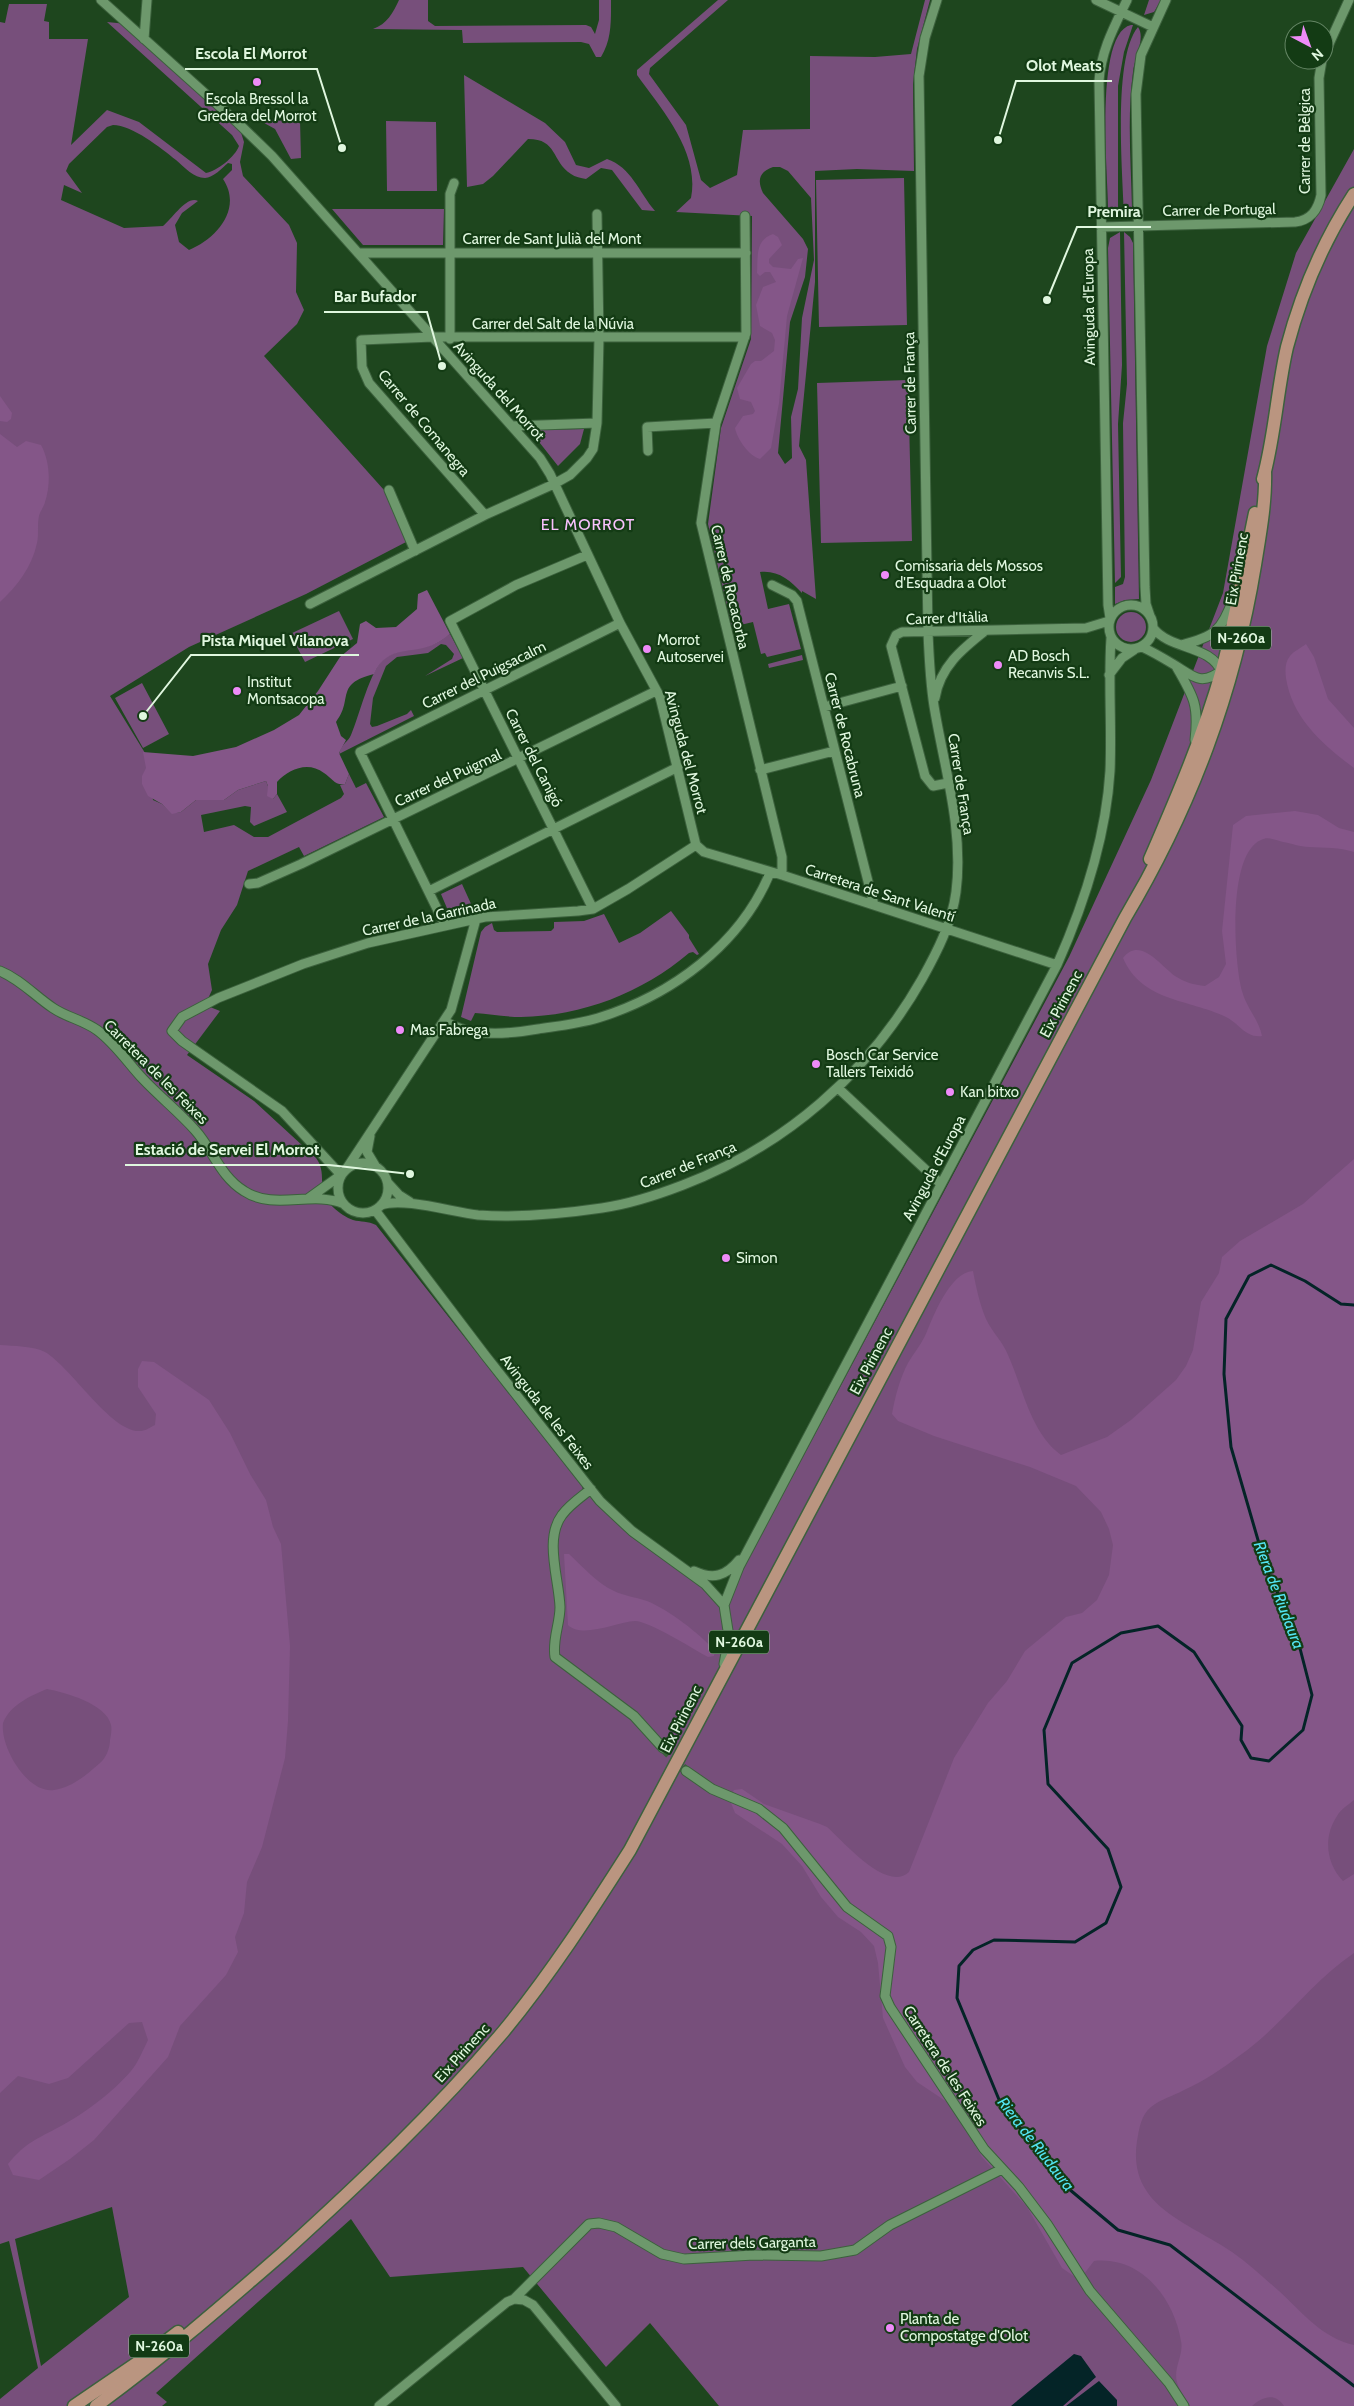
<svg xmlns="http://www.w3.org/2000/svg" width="1354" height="2406" font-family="Cabin,sans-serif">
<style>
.green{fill:#774f7b;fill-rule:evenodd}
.forest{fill:#845688;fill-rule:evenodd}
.water{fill:#042427}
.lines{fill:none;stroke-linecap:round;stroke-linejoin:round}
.stream{stroke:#042427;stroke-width:3}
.minor-tunnel{stroke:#3b613b;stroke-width:9;stroke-dasharray:9 4.5;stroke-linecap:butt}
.minor-casing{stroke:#3c613d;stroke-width:11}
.primary-casing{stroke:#3c613d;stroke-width:15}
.minor{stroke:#6d986c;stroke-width:9}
.primary{stroke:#ba9580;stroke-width:12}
.poi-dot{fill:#ee8bf8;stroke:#133b14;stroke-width:2}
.labels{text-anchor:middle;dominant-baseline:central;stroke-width:4.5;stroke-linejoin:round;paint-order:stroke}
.shield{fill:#133b14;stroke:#a2bfa2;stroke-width:1}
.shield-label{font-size:14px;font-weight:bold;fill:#e0f7df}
.poi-label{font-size:15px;fill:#e0f7df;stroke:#133b14;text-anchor:start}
.street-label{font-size:15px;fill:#e0f7df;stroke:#133b14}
.neighbourhood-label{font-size:16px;letter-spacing:1px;fill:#f9c2fe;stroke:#133b14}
.water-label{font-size:16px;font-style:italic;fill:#52e4f1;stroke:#133b14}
.leader{fill:none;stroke:#e0f7df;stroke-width:2}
.callout-dot{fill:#e0f7df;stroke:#133b14;stroke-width:2}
.callout-label{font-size:16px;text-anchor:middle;font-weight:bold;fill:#e0f7df;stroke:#133b14;stroke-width:4.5;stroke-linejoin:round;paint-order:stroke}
</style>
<rect width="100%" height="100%" fill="#1e461e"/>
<path class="green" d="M399,0H428V21L435,26L586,25L591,27L595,34L599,20V0H611C611,20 612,39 601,57H596L589,44L581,42L463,43L462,30L373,29C387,24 393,13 399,0Z
M718,0H728L650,68L649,74L686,125L701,180L710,188L737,175L743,130L810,129V56L875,57L911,54L925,0H930L917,49L913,84L914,171L857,169L815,171V282L799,446L806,460L816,599L802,591V593C790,580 778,570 760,572L768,609L789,604L801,649L767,657L765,653L761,654L753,622L732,627L708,524L721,428L751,339L752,216L676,212L691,198C700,152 662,110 637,75V70ZM773,167H780L788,171L811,198L814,260L802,318L798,389L791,417L792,458L785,464L778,453L790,322L805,277L808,249L803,239L763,193C757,180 759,172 773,167Z
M1149,0H1161L1154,12L1144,15Z
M9,4H47L44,21L49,22V39H88L71,145L107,110L139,122L206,173C217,171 235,157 239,146L232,135L107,22L127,24L238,123L244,142L240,162L243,176L289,225L297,243L296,292L304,310L297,324L264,356L384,490L408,541L306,594L189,647L110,696L145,753L153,800L162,804L172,813L181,812L196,800H224L238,790L266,781L273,799L277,794L287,812L254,826L250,822L251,807L245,806L201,815L204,832L234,825L254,837H268L341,798L344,794L340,785L345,784L349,774L356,788L366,783L384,817L304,856L299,847L248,871L237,905L221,930L208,964L212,990L207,1001L210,1007L220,1011L187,1055L254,1101L316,1158C323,1167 322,1177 322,1188C322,1200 341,1216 353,1220C361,1222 368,1221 376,1225L582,1486L585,1498L590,1496L630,1536L690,1578L724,1605L1069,957L1151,780L1223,593L1267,346L1296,253L1354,149V2406H719L650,2323L606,2367L523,2267L390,2277L351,2219L156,2393L167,2402L162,2406H0V2399L38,2368L9,2241L0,2244V22L5,23ZM113,125C132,125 161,148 176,160C184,167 194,178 205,178C213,178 222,168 228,163L232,164V170L223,179C243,209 216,239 189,250L179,242L175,225L182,213L198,201C187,195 172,219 163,226L124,228L61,200L64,185L82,193L66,171L69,164L107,127ZM112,2207L129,2297L41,2366L15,2239Z
M1131,25H1133L1124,52L1118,86V219L1111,214L1108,208C1108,176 1094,33 1131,25Z
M1138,27C1146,38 1134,59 1133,72C1127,117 1131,163 1132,208L1128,216L1124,218C1123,176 1112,58 1138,27Z
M464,75L545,123L565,142L576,165L589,168L607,159C631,167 639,192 655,211L642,210L612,170L601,168L586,179C581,178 575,177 571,174C551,161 558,139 528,139L493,176L483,184L467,187Z
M257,119L300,120L301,158L291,159L275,129Z
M386,121L436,122L437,191H387Z
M904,178L907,325L819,327L816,180Z
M332,209H444L443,245H363Z
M1120,232L1122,365L1118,424L1121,577L1115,583L1108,248L1110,238Z
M1124,232L1130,237L1133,243L1139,599L1125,600L1115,604V587L1123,584L1125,577L1123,423L1127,384Z
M908,380L912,541L821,543L817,383Z
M584,429L580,444L558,466L532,433L534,430Z
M339,611L353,639L305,662L290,634Z
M1116 627a15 15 0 1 1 30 0a15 15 0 1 1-30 0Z
M450,634L463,658L425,676L452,659L454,654L446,645L441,644L428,653L397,657L386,666L373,698L370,724L372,727L377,726L407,714L411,710L414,716L339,754C342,743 348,742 351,735C359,717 370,669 385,658C399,648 418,650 434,644C440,642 445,637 450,634Z
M802,655L803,660L769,668L768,664Z
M142,683L169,734L143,748L115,698Z
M462,884L472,906L449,913L441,894Z
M671,911L689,935V938L699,954L697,955L693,952L689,953C642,993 582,1016 521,1017C505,1017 490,1014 475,1013L471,1021L461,1017L481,932L485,927L492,923L494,930L497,932L551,931L554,928V922L584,921L604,914L619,943L640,933Z"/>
<path class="forest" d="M773,234L778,237L782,245L769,259V263L773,267L791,269L798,259L803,258L787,316L779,403L771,448L760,459C749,456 737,439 735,428L743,416L753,414L755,411L751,402L740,399L737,388L751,364L755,361H761L774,351L775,340L772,333L760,326L756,305L763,287L776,282L770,272H765L760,276L757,273C758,257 755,240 773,234Z
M0,396L12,413L11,419L7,422L0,421Z
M0,434L17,447L26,441L41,445C50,461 51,484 45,502C44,507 40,511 39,516C37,525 39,534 37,543C32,567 17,586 0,602Z
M427,590L450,634C446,637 441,641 437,643C412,656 388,643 374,674C334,684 354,699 336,722L341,736L346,740L339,753L349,774L345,784C335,786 332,778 324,773C308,761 289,769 277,782V794L273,799L267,796L268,786L266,781L238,790L224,800H196L181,812L172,814L162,804L148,796L142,784V776L146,768L143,752L193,756L236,747L274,730L299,715L318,691L340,657L357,643L360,624L366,621L376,628L396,627L417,609L418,594Z
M1306,644L1314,657L1328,699L1354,728V768C1323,745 1292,718 1286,678C1285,670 1285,662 1290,656C1294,651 1301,648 1306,644Z
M1295,811L1318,815L1339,828L1354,832V852C1339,847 1324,848 1309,847C1300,847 1291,843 1283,842C1275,840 1268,836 1261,840C1227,854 1234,962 1242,991C1246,1007 1259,1020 1262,1036C1245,1038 1240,1024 1226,1017C1189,999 1142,1002 1123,958C1140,936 1160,965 1175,976C1184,982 1194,985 1205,986L1219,977L1226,964L1222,931L1233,825L1246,816Z
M1354,1159V1800C1348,1805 1341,1809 1337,1816C1323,1837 1326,1863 1343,1881L1354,1874V1953C1311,1982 1281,2027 1239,2056C1222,2069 1204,2081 1184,2090C1173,2096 1161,2099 1151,2107C1141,2115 1139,2129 1137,2141C1127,2207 1189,2222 1232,2252C1249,2264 1264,2278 1279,2291C1302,2312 1322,2338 1354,2345V2406H1284C1275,2392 1262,2397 1252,2406H1190C1186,2399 1179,2390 1177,2382C1173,2368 1184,2355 1181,2341C1174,2298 1141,2256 1094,2261L1084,2274L1075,2277L1062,2268L1027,2207L982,2157L950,2104L917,2082L905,2067L883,2018L878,1963L874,1946L861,1932L838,1917L821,1897L802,1866L782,1844L735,1813L729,1798L734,1790L742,1789L764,1804L820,1824L827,1827C844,1842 887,1893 909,1872L954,1758L988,1703L1007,1681L1025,1651L1066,1617L1082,1613L1097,1600L1109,1575L1113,1545L1109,1529L1101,1512L1076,1486L1030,1467L934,1436L898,1421L892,1414C895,1397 900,1378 908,1363C913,1354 920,1346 925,1336C933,1317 949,1273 973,1271C976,1287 980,1305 986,1319C992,1332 1003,1342 1008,1355C1023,1388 1030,1432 1061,1455L1107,1437L1131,1420L1176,1380L1186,1366L1193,1350L1201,1302L1219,1273L1222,1257L1240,1241L1303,1204Z
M0,1345C13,1346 34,1346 45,1352C72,1368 112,1434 141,1431C145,1431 151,1427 155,1425L156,1414L138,1387V1369L142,1361L154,1362L209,1400L230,1433L250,1474L266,1500L273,1527L281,1544L290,1646L288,1721L285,1758L262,1847L247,1882L244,1913L235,1937L238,1952L226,1975L180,2026L168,2057L94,2140L70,2159L39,2180L13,2175L8,2164C26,2142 37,2139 61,2126C85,2113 113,2092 131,2071C138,2063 143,2050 148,2040L142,2022L129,2023L68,2078L49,2084L18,2076L0,2093ZM47,1689C64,1692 107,1704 111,1725C112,1729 111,1735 110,1740C110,1748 106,1758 100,1763C86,1775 73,1787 54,1790C28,1794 0,1748 3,1723C10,1705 30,1696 47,1689Z
M564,1554H569C583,1567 597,1583 614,1591C624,1596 636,1597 647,1601C669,1610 699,1633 715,1651L714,1656L708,1657C693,1649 649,1621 635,1621C617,1622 582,1639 568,1625Z"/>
<path class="water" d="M1074,2354L1081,2356L1096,2377L1063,2406H1011Z
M1099,2381L1117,2400V2406H1066Z"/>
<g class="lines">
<path class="stream" d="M1354,1305L1341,1304L1305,1281L1271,1265L1249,1276L1226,1319L1224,1374L1231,1447L1267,1571L1295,1629L1312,1695L1303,1730L1269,1761L1251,1758L1241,1740L1242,1726L1194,1652L1158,1626L1121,1633L1072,1663L1044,1730L1048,1784L1108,1849L1121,1887L1106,1923L1075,1942L994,1940L973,1950L959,1966L957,1998L1000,2102L1063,2184L1118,2230L1170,2245L1354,2386"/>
<path class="minor-tunnel" d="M663,1748L686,1771"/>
<g class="minor-casing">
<path id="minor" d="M101,0L238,123L272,156L540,458L550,474L620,623L660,697L696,845
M1096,0L1153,27
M144,39L147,0
M1324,55L1349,0
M745,216L746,333L716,423L701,523L782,857V875
M1101,227L1295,222C1311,220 1318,210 1321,195L1319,78L1322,60
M358,253H746
M450,339V194L454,183
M513,426L597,423
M648,451L647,427L716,423
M389,490L415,551
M485,515L369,383L362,367L361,340L433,337H745
M587,555L516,585L450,621L593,909
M772,585L792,595L797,601L874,905
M310,604L485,515L554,484L570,475L587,458L593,449L597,423L599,338L597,214
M1109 627a22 22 0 1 1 44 0a22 22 0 1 1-44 0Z
M1150,616L1146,604L1145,587L1136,94L1141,55L1166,0
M1110,618L1108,605L1099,81C1101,51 1114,27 1127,0
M1154,629C1171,650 1212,645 1222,673
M1181,645C1214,637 1222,631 1233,599
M1142,647C1153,652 1163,658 1173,664C1193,676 1201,687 1222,670
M1177,668C1194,697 1199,706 1195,740
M1109,675L1122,658L1134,650
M935,698C940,667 962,649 985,631
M824,707L902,686
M760,770L834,751
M948,783L933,786L925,776L891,646L896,635L902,632L1086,628L1109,621
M696,845L704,852L782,875L1057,965
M249,884L258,883L301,864L656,691
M429,891L678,767
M445,925L360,752L620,623
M0,971C20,979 35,996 53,1008C66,1017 83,1020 97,1030C115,1043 128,1063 143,1079C160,1097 179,1112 195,1130C213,1150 220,1176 244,1191C274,1211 313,1190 344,1204
M445,1021C470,1038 509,1034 538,1029C558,1026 578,1024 598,1018C672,995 740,945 770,873
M838,1088L941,1184
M370,1136L367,1152L376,1167
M338 1188a25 25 0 1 1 50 0a25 25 0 1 1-50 0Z
M345,1171L451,1010L476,919
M388,1183L399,1195L410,1202
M309,1198L341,1175L282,1111L182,1041L172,1031L182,1017L218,998L303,964L368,943L485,917L578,911L593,909L628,889L696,845
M381,1205C403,1197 452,1212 478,1215C520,1218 561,1214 602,1208C630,1204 657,1195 683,1185C785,1146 868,1074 922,979C937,952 952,923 956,892C964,830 944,767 934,706C930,681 929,656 928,632L919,76L925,38L937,0
M375,1210L485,1355L600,1501L632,1531L705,1584L724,1605
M591,1489C581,1497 569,1505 562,1515C544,1539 559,1579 560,1607C560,1624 552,1640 555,1657L634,1716L663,1748
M694,1571C713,1580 726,1576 739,1560
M724,1664L729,1637L724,1605L739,1567L1057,965C1084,904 1106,839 1110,771C1112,727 1108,682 1111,638
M686,1771L712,1789L759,1809L783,1828L847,1907L888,1936L891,1947L885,1996L890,2007L984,2149L1019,2187L1047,2224L1090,2291L1169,2383L1184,2406
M514,2299L524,2300L533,2305L616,2406
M379,2406L507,2302L514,2299L589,2224L599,2223L616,2227L662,2254L684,2259L754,2255L821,2256L855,2250L890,2225L1002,2169"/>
</g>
<g class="primary-casing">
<path id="primary" d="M1263,479C1275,436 1277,390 1287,347C1301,294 1324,240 1354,194
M1150,859C1177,797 1204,734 1222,670C1236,618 1244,565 1255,513
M74,2406L140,2361L178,2332
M96,2406C161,2359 222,2306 283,2253C360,2183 435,2112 503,2032C550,1975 590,1913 630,1850L1125,918C1191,807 1234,693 1255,565C1260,534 1266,502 1265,471"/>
</g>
<use href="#minor" class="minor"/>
<use href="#primary" class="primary"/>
</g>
<g class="poi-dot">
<circle cx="257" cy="82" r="5"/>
<circle cx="885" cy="575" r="5"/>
<circle cx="647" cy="649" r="5"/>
<circle cx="998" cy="665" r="5"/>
<circle cx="237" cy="691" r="5"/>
<circle cx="400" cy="1030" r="5"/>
<circle cx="816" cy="1064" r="5"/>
<circle cx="950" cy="1092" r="5"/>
<circle cx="726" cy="1258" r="5"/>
<circle cx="890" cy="2328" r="5"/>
</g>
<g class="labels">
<g class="shield">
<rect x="1211" y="626.5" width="60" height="23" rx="4"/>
<rect x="709" y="1630.5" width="60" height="23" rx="4"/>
<rect x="129" y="2334.5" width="60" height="23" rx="4"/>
</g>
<g class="shield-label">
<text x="1241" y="638">N-260a</text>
<text x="739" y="1642">N-260a</text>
<text x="159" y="2346">N-260a</text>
</g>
<g class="poi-label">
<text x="257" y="99" text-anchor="middle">Escola Bressol la<tspan x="257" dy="17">Gredera del Morrot</tspan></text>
<text x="895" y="566">Comissaria dels Mossos<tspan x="895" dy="17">d'Esquadra a Olot</tspan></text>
<text x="657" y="640">Morrot<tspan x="657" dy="17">Autoservei</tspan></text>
<text x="1008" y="656">AD Bosch<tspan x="1008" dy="17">Recanvis S.L.</tspan></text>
<text x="247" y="682">Institut<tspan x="247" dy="17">Montsacopa</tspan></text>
<text x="410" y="1030">Mas Fabrega</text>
<text x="826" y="1055">Bosch Car Service<tspan x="826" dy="17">Tallers Teixidó</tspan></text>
<text x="960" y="1092">Kan bitxo</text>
<text x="736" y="1258">Simon</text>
<text x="900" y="2319">Planta de<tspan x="900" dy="17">Compostatge d'Olot</tspan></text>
</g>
<g class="street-label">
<text transform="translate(1305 141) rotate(-90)">Carrer de Bèlgica</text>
<text transform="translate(1219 210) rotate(-1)">Carrer de Portugal</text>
<text x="552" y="239">Carrer de Sant Julià del Mont</text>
<text transform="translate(1089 307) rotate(-91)">Avinguda d'Europa</text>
<text x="553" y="324">Carrer del Salt de la Núvia</text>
<text transform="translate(910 383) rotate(-91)">Carrer de França</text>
<text transform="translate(499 391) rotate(48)">Avinguda del Morrot</text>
<text transform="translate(424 423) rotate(50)">Carrer de Comanegra</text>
<text transform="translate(1237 569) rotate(-80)">Eix Pirinenc</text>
<text transform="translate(730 587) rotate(77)">Carrer de Rocacorba</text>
<text transform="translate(947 618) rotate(-2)">Carrer d'Itàlia</text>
<text transform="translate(484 675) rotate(-26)">Carrer del Puigsacalm</text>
<text transform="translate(845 735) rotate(76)">Carrer de Rocabruna</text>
<text transform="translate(686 752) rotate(75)">Avinguda del Morrot</text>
<text transform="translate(534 758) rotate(63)">Carrer del Canigó</text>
<text transform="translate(448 778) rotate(-25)">Carrer del Puigmal</text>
<text transform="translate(961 784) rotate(81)">Carrer de França</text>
<text transform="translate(880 893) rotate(18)">Carretera de Sant Valentí</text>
<text transform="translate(429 917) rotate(-12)">Carrer de la Garrinada</text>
<text transform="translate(1061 1004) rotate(-62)">Eix Pirinenc</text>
<text transform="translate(156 1072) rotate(45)">Carretera de les Feixes</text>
<text transform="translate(688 1165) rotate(-22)">Carrer de França</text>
<text transform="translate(934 1168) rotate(-62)">Avinguda d'Europa</text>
<text transform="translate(871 1361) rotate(-62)">Eix Pirinenc</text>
<text transform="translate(547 1412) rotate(52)">Avinguda de les Feixes</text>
<text transform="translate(681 1719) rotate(-63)">Eix Pirinenc</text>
<text transform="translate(462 2053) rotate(-48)">Eix Pirinenc</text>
<text transform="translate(945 2066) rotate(57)">Carretera de les Feixes</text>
<text transform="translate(752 2243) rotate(-1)">Carrer dels Garganta</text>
</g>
<g class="neighbourhood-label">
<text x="588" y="524">EL MORROT</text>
</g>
<g class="water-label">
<text transform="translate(1279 1595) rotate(69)">Riera de Riudaura</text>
<text transform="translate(1036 2144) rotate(52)">Riera de Riudaura</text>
</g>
</g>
<path class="leader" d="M342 148L317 69H185M998 140L1016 81H1112M1047 300L1077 227H1151M442 366L427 312H324M143 716L191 655H359M410 1174L329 1165H125"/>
<g class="callout-dot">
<circle cx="342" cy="148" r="5"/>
<circle cx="998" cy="140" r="5"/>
<circle cx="1047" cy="300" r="5"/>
<circle cx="442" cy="366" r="5"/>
<circle cx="143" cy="716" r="5"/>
<circle cx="410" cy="1174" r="5"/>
</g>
<g class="callout-label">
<text x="251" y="59">Escola El Morrot</text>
<text x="1064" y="71">Olot Meats</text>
<text x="1114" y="217">Premira</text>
<text x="375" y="302">Bar Bufador</text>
<text x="275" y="646">Pista Miquel Vilanova</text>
<text x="227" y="1155">Estació de Servei El Morrot</text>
</g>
<g transform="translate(1309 45) rotate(139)"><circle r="24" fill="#133b14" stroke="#658665"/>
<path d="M0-4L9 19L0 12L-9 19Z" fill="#ee8bf8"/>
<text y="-8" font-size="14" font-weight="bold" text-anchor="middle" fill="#e0f7df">N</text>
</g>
</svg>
